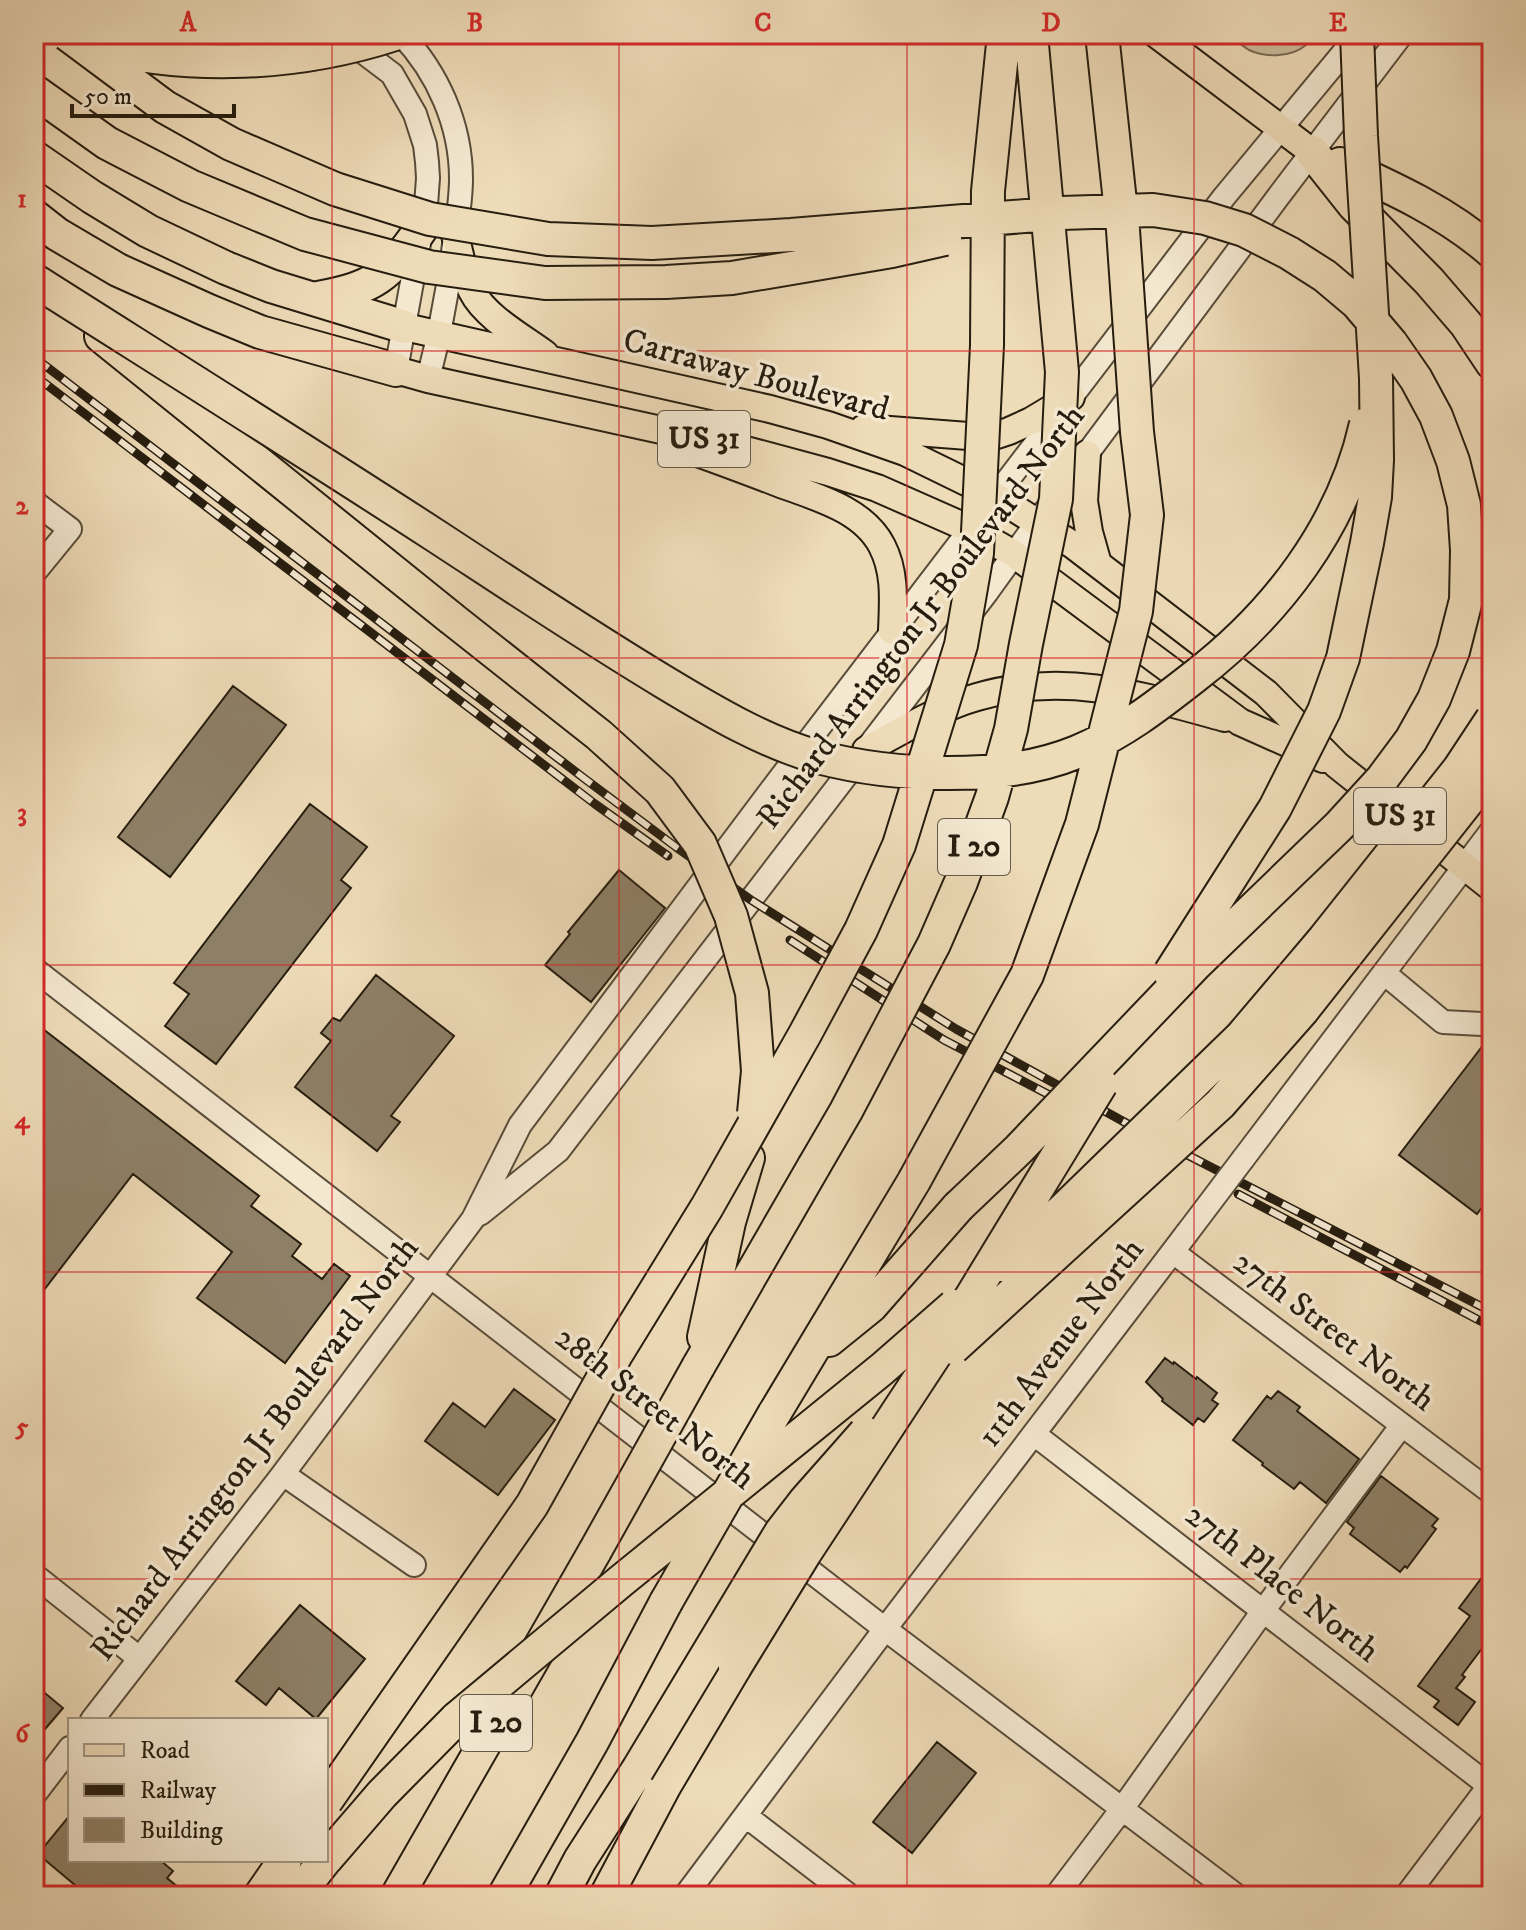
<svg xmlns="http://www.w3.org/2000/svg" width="1526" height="1930" font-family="'IM FELL DW Pica',serif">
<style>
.green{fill:#ccbb9b;stroke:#796c55;stroke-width:2}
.building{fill:#8e8067;stroke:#261d0f;stroke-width:2}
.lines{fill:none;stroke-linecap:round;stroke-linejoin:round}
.minor-casing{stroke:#584c39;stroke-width:26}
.major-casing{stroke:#261d0f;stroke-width:30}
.highway-casing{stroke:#261d0f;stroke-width:36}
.minor{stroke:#f4e8d1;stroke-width:22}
.major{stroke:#eedbb8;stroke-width:26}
.highway{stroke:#eedbb8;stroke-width:32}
.rail-casing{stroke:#261d0f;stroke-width:9}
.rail{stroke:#f4e8d1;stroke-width:6;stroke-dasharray:18;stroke-linecap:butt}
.minor-bridge-casing{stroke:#584c39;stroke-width:26;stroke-linecap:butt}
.highway-bridge-casing{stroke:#261d0f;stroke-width:36;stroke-linecap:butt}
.minor-bridge{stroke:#f4e8d1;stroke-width:22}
.highway-bridge{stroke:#eedbb8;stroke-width:32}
.grid{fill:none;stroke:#d62828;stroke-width:2;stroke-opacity:0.55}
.labels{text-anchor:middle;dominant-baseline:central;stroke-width:7;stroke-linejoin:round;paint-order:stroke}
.shield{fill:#f4e8d1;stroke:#645a49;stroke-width:2}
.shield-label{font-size:32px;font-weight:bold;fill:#261d0f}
.street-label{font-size:34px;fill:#261d0f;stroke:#f4e8d1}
.neatline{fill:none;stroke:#d62828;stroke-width:3}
.grid-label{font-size:26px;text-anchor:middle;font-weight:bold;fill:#d62828}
</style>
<rect width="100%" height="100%" fill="#eedbb8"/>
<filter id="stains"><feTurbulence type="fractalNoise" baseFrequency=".0025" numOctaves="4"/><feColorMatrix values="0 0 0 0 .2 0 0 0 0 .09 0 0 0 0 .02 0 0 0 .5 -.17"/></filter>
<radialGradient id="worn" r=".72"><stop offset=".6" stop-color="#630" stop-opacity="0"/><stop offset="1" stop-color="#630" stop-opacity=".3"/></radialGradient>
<path class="green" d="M1228,34H1314C1311,38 1309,42 1306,45C1292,57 1266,58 1249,50C1242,46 1235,39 1228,34Z"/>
<path class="building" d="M233,686L286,725L170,877L118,837Z
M310,804L367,847L341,880L351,888L216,1064L165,1026L189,994L174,983Z
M619,870L665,908L591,1002L545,965L570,934L568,932Z
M376,975L454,1036L391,1116L400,1122L377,1151L295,1087L331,1041L321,1033L333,1018L340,1021Z
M34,1022L259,1196L251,1206L301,1244L292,1256L322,1279L334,1264L350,1276L285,1363L197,1298L232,1252L133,1174L34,1303Z
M1487,1040L1492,1041V1194L1477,1214L1399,1155Z
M1165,1358L1173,1364L1174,1362L1196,1379L1197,1377L1217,1393L1212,1400L1218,1404L1204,1422L1198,1418L1193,1425L1162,1401L1163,1399L1146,1382Z
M514,1389L555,1420L498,1495L425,1441L453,1403L485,1427Z
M1278,1391L1300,1407L1297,1411L1359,1459L1326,1503L1300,1482L1294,1489L1262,1465L1263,1463L1233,1440L1267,1396L1271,1399Z
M1381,1476L1438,1519L1432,1526L1436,1529L1407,1568L1405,1566L1400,1572L1350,1534L1354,1528L1347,1522Z
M1492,1564V1635L1462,1675L1465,1677L1456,1688L1475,1702L1458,1725L1434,1707L1439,1701L1418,1686L1470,1616L1459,1608Z
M300,1605L365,1659L316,1719L279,1688L266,1705L236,1681Z
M34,1684L63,1708L34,1742Z
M937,1742L976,1773L912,1853L873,1822Z
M70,1815V1860H160L173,1871L167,1878L189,1896H88L38,1854Z"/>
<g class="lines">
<g class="minor-casing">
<path id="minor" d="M401,34C438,73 461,125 461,179C461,203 456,228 453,252C447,295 439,337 428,379
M347,40L392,74L415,114L425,145L427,162L428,178L426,205L396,370
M1078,466L1278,197L1402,34
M34,502L70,529L34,573
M34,969L885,1629L1237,1896
M1384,973L1443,1022L1482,1024L1492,1027
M1243,1159L1492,830
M480,1214L558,1151L987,592L1046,510
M1173,1252L1492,1493
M1034,1434L1492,1788
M283,1474L414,1565
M34,1575L139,1658
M92,1720L283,1474L473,1219L520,1125L778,781L1224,197L1359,34
M34,1795L70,1748
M746,1816L850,1896
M685,1896L885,1629L1187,1233
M1056,1896L1122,1809L1263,1611L1402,1425
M1406,1896L1492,1782"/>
</g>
<g class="major-casing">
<path id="major" d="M1156,34L1312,152
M455,235C460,253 463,274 472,291C485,317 522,337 545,354
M405,327L770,409L828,425L905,452L995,496L1073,545L1266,693L1337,765L1492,888
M396,370L428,379L716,442L828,472L877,488L970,529L1014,554L1240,722L1323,759
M864,428L968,436L997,435L1009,431L1031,421L1071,397
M686,449C715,459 744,470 773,481C811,496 862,507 882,546C896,573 893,602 892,631
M1087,454L1084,501L1089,532L1098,564
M866,750C902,731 938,708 977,697C1064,671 1141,695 1225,718"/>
</g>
<g class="highway-casing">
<path id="highway" d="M1312,152L1354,205L1429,281L1466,324L1492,363
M34,157L92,197L148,231L226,268L271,286L405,327
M1340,164C1393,188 1448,213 1492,252
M34,216L57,234L118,270L209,311L260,332L396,370
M318,298C376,287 387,277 421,229
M101,336L451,618
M704,1337L729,1222L748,1158
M829,1340L871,1306L958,1207
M698,1367L814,1166
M774,1414L914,1181
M326,1859L382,1794L457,1718
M260,1896L285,1860
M297,1896L325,1860
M397,1896L595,1551
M504,1896L592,1742L666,1602
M561,1896L580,1860L637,1771
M606,1896L665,1785L735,1667"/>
</g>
<use href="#minor" class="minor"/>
<use href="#major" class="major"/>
<use href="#highway" class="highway"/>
<g class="rail-casing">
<path id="rail" d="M34,357L585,779L676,847L751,900L956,1029L1137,1129L1492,1312
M34,375L595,804L668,856
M790,940L944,1040L1082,1112
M1238,1194L1492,1327"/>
</g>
<use href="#rail" class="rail"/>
<g class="minor-bridge-casing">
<path id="minor-bridge" d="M1187,1233L1243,1159"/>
</g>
<g class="highway-bridge-casing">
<path id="highway-bridge" d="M67,34L165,107L231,144L335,189L430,219L548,239L652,243L791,235L1062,213L1153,210L1205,218L1244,230L1289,253L1325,276L1357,303L1391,343L1416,379L1436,416L1453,461L1464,505L1467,550L1466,600L1453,651L1434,699L1411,740L1382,779L1339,826L1196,964L1019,1149L958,1207
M90,45C190,70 297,66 395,34
M34,91L107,143L190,186L305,234L429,267L545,283L666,282L732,278L892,251L945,239
M34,280C168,365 302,449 436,536C511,585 586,635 664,682C712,711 764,742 818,757C860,768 905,773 948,773C993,773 1035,769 1077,752C1121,734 1157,706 1194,677C1276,614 1343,527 1366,424
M451,618L599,735L660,790L700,844L731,916L752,993L758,1071L754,1113
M1170,973L1275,808L1324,711L1343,658L1367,543L1375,497L1377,460L1376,378L1361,136L1357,34
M814,1166L846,1111L934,944L961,882L992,797L1011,729L1026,644L1056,499L1062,372L1031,34
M914,1181L1027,975L1082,824L1136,611L1147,515L1137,432L1123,230L1102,34
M1000,1265L1063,1210L1241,1037L1324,939L1459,769L1492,719
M953,1348L1220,1104L1302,1011L1492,770
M595,1551L698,1367
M666,1602L774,1414
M735,1667L805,1553L948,1335L1101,1084
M457,1718L621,1581L882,1369L954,1306
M637,1771L781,1532L805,1501L865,1433
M326,1801L532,1505L617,1353L707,1207L805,1034L861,930L899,845L961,645L977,553L987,345L988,191L1004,34"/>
</g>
<use href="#minor-bridge" class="minor-bridge"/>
<use href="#highway-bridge" class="highway-bridge"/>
</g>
<path class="grid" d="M332,34V1896M619,34V1896M907,34V1896M1194,34V1896M34,351H1492M34,658H1492M34,965H1492M34,1272H1492M34,1579H1492"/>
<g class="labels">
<g class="shield">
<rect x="658" y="411" width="92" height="56" rx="6"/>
<rect x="1354" y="788" width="92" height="56" rx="6"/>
<rect x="938" y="819" width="72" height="56" rx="6"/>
<rect x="460" y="1695" width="72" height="56" rx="6"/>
</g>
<g class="shield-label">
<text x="704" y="439">US 31</text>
<text x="1400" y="816">US 31</text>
<text x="974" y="847">I 20</text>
<text x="496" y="1723">I 20</text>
</g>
<g class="street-label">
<text transform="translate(756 375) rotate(15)">Carraway Boulevard</text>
<text transform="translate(921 617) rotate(-53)">Richard Arrington Jr Boulevard North</text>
<text transform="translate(1334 1331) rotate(37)">27th Street North</text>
<text transform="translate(1061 1343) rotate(-53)">11th Avenue North</text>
<text transform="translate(655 1408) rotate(38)">28th Street North</text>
<text transform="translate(255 1449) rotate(-53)">Richard Arrington Jr Boulevard North</text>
<text transform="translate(1282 1583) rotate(38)">27th Place North</text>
</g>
</g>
<rect width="1526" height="1930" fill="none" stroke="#eedbb8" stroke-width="88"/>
<rect x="68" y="1718" width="260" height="144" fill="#f4e8d1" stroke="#a29783" stroke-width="2"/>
<rect x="84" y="1744" width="40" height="12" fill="#eedbb8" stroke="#a29783" stroke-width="2"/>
<text x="140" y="1758" font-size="24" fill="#261d0f">Road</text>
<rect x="84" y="1784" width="40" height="12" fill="#261d0f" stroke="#a29783" stroke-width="2"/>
<text x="140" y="1798" font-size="24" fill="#261d0f">Railway</text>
<rect x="84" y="1818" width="40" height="24" fill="#8e8067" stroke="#a29783" stroke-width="2"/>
<text x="140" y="1838" font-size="24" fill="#261d0f">Building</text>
<path d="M72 104v12h162v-12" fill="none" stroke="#261d0f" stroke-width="4"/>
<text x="84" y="104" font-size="24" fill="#261d0f" stroke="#f4e8d1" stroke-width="6" paint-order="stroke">50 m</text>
<rect x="44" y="44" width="1438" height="1842" class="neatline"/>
<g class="grid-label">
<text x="188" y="31">A</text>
<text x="475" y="31">B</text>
<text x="763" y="31">C</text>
<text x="1051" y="31">D</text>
<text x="1338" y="31">E</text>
<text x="22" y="207">1</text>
<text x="22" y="514">2</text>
<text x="22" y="821">3</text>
<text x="22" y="1128">4</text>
<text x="22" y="1435">5</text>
<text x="22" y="1742">6</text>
</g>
<rect width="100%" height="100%" filter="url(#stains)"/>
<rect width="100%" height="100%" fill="url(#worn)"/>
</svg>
